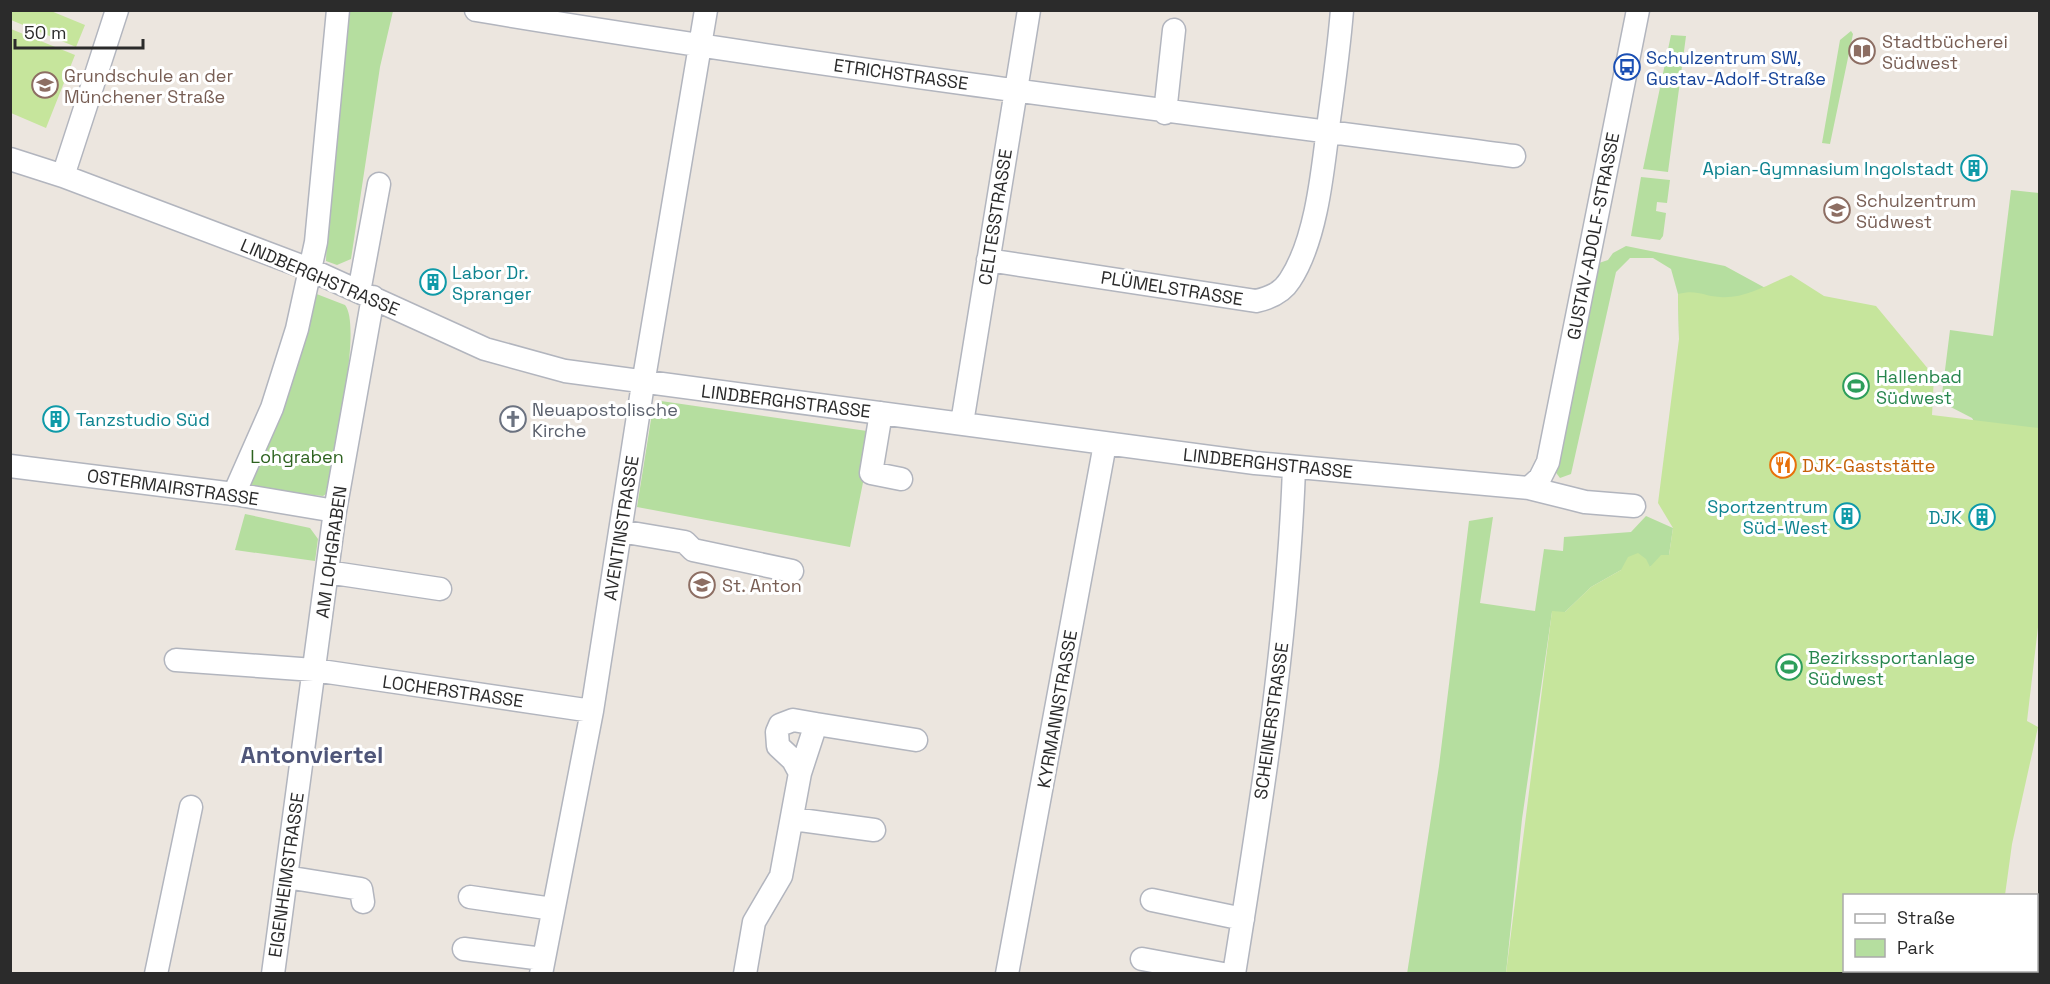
<svg xmlns="http://www.w3.org/2000/svg" width="2050" height="984" font-family="'Space Grotesk',sans-serif">
<style>
.green{fill:#b5de9f}
.pitch{fill:#c6e59c}
.lines{fill:none;stroke-linecap:round;stroke-linejoin:round}
.minor-casing{stroke:#b2b5be;stroke-width:25}
.minor{stroke:#fff;stroke-width:22}
.labels{text-anchor:middle;dominant-baseline:central;stroke-width:6;stroke-linejoin:round;paint-order:stroke}
.education-label{font-size:18px;fill:#785e54;stroke:#fff;text-anchor:start}
.transit-label{font-size:18px;fill:#164399;stroke:#fff;text-anchor:start}
.street-label{font-size:18px;fill:#2b2b2b;stroke:#fff}
.culture-label{font-size:18px;fill:#0d838f;stroke:#fff;text-anchor:end}
.leisure-label{font-size:18px;fill:#27864d;stroke:#fff;text-anchor:start}
.worship-label{font-size:18px;fill:#5b616d;stroke:#fff;text-anchor:start}
.park-label{font-size:18px;fill:#2e6320;stroke:#fff}
.food-label{font-size:18px;fill:#c56008;stroke:#fff;text-anchor:start}
.district-label{font-size:24px;font-weight:bold;fill:#4f5679;stroke:#fff}
</style>
<rect width="100%" height="100%" fill="#ece6df"/>
<path class="green" d="M349,11H393L380,67L351,259L337,265L326,261L327,234Z
M1851,31L1853,34L1830,144L1822,143L1840,40Z
M1671,35L1686,36L1668,172L1643,169Z
M1641,177L1670,180L1667,203L1657,202L1656,211L1666,213L1663,236L1660,240L1631,236Z
M2011,190L2039,193V566L1900,411L1987,443L1972,418L1941,402L1950,330L1993,336Z
M1626,246L1725,266L1780,296L1679,339L1678,294L1671,269L1653,258H1630L1616,272L1571,474L1560,478L1554,470L1599,263L1608,260L1613,253Z
M314,293L345,305C363,327 332,462 326,494L323,496L250,488L247,482Z
M661,401L867,431L872,438L850,547L637,507L653,407Z
M245,514L310,528L318,539L315,561L235,550Z
M1646,516L1673,528L1669,555L1650,567L1621,570L1591,587L1565,612H1552L1522,819L1506,973L1407,974L1439,766L1469,521L1493,517L1480,603L1535,611L1544,549L1563,551L1564,537L1631,532Z"/>
<path class="pitch" d="M10,11H51L85,25L76,47L11,20Z
M11,29L75,55L46,128L11,113Z
M1791,275L1824,296L1876,306L1934,376L1932,415L2039,428L2040,610L2027,721L2038,727L2012,844L2005,895L1844,896V970L1996,971V973H1506L1552,611L1565,612L1591,587L1621,570L1628,557L1638,553L1646,559L1650,567L1661,555H1669L1673,528L1658,503L1679,339L1678,294C1698,289 1702,296 1720,297C1745,299 1768,284 1791,275Z"/>
<g class="lines">
<g class="minor-casing">
<path id="minor" d="M476,10C821,67 1167,111 1514,156
M1165,113L1174,30
M10,159L63,176L309,269L485,349L565,371L1255,463L1529,488L1585,502L1634,506
M63,176L117,10
M988,260L1256,301C1270,298 1282,293 1290,280C1317,239 1323,168 1329,120C1334,84 1339,47 1342,10
M359,292L379,184
M881,413L871,473L901,479
M962,423L1029,10
M10,466L234,494L335,511
M1529,488L1540,478L1548,462L1638,10
M234,494L272,408L297,329L316,242L338,10
M620,531L685,542L693,550L792,571
M327,572L440,589
M176,660L314,670L592,711
M800,773L793,760L778,746L777,732L780,725L793,720L816,724
M793,819L874,830
M286,877L361,889L363,902
M470,897L553,909
M1152,900L1243,919
M464,949L543,959
M1142,959L1223,974
M156,974L191,807
M273,974L335,511L373,297
M541,974L592,711L643,384L706,10
M745,974L754,922L781,876L800,773L816,724L916,740
M1007,974L1105,444
M1234,974C1261,806 1288,638 1294,468"/>
</g>
<use href="#minor" class="minor"/>
</g>
<defs>
<g id="library-ring" transform="scale(1.35)"><circle r="9.5" fill="#fff" stroke="#8d6e63" stroke-width="1.5"/><path d="M-6-4Q-3-5.5-.7-3.5V5Q-3 3-6 4ZM6-4Q3-5.5 .7-3.5V5Q3 3 6 4Z" fill="#8d6e63"/></g>
<g id="bus-ring" transform="scale(1.35)"><circle r="9.5" fill="#fff" stroke="#1a4fb4" stroke-width="1.5"/><path d="M-5-6H5V4H4V6H2V4H-2V6H-4V4H-5ZM-3.5-4V0h7V-4ZM-3.5 1.2v1.5H-2V1.2ZM2 1.2v1.5H3.5V1.2Z" fill="#1a4fb4"/></g>
<g id="school-ring" transform="scale(1.35)"><circle r="9.5" fill="#fff" stroke="#8d6e63" stroke-width="1.5"/><path d="M0-5L7-2L0 1L-7-2ZM-4 1L0 2.5L4 1V4Q0 6-4 4Z" fill="#8d6e63"/></g>
<g id="building-ring" transform="scale(1.35)"><circle r="9.5" fill="#fff" stroke="#0f9aa8" stroke-width="1.5"/><path d="M-4-6H4V6H1V3H-1V6H-4ZM-2.5-4.3h1.7v1.8h-1.7ZM.8-4.3h1.7v1.8H.8ZM-2.5-1h1.7V.8h-1.7ZM.8-1h1.7V.8H.8Z" fill="#0f9aa8"/></g>
<g id="stadium-ring" transform="scale(1.35)"><circle r="9.5" fill="#fff" stroke="#2e9e5b" stroke-width="1.5"/><path d="M0-5a6.5 5 0 1 0 0 10a6.5 5 0 1 0 0-10ZM-3.5-1.8h7v3.6h-7Z" fill="#2e9e5b"/></g>
<g id="church-ring" transform="scale(1.35)"><circle r="9.5" fill="#fff" stroke="#6b7280" stroke-width="1.5"/><path d="M-1.2-6h2.4v3.5h3.3v2.4h-3.3V6h-2.4V-.1h-3.3v-2.4h3.3Z" fill="#6b7280"/></g>
<g id="restaurant-ring" transform="scale(1.35)"><circle r="9.5" fill="#fff" stroke="#e8710a" stroke-width="1.5"/><path d="M-5-6h1v4h1v-4h1v4h1v-4h1v5L-1.5 .5V6h-2V.5L-5-1ZM5-6V6H3V1.5H1.5Q1.5-4 5-6Z" fill="#e8710a"/></g>
</defs>
<g fill-rule="evenodd">
<use href="#library-ring" x="1862" y="51"/>
<use href="#bus-ring" x="1627" y="67"/>
<use href="#school-ring" x="45" y="85"/>
<use href="#building-ring" x="1974" y="168"/>
<use href="#school-ring" x="1837" y="210"/>
<use href="#building-ring" x="433" y="282"/>
<use href="#stadium-ring" x="1856" y="386"/>
<use href="#building-ring" x="56" y="419"/>
<use href="#church-ring" x="513" y="419"/>
<use href="#restaurant-ring" x="1783" y="465"/>
<use href="#building-ring" x="1847" y="516"/>
<use href="#building-ring" x="1982" y="517"/>
<use href="#school-ring" x="702" y="585"/>
<use href="#stadium-ring" x="1789" y="667"/>
</g>
<g class="labels">
<g class="education-label">
<text x="1882" y="41">Stadtbücherei<tspan x="1882" dy="21">Südwest</tspan></text>
<text x="64" y="75">Grundschule an der<tspan x="64" dy="21">Münchener Straße</tspan></text>
<text x="1856" y="200">Schulzentrum<tspan x="1856" dy="21">Südwest</tspan></text>
<text x="722" y="585">St. Anton</text>
</g>
<g class="transit-label">
<text x="1646" y="57">Schulzentrum SW,<tspan x="1646" dy="21">Gustav-Adolf-Straße</tspan></text>
</g>
<g class="street-label">
<text transform="translate(901 74) rotate(8)">ETRICHSTRASSE</text>
<text transform="translate(995 217) rotate(-81)">CELTESSTRASSE</text>
<text transform="translate(1593 236) rotate(-79)">GUSTAV-ADOLF-STRASSE</text>
<text transform="translate(320 277) rotate(23)">LINDBERGHSTRASSE</text>
<text transform="translate(1172 288) rotate(9)">PLÜMELSTRASSE</text>
<text transform="translate(786 401) rotate(7)">LINDBERGHSTRASSE</text>
<text transform="translate(1268 463) rotate(6)">LINDBERGHSTRASSE</text>
<text transform="translate(173 487) rotate(8)">OSTERMAIRSTRASSE</text>
<text transform="translate(621 528) rotate(-81)">AVENTINSTRASSE</text>
<text transform="translate(331 552) rotate(-82)">AM LOHGRABEN</text>
<text transform="translate(453 691) rotate(8)">LOCHERSTRASSE</text>
<text transform="translate(1057 709) rotate(-80)">KYRMANNSTRASSE</text>
<text transform="translate(1271 721) rotate(-82)">SCHEINERSTRASSE</text>
<text transform="translate(286 875) rotate(-82)">EIGENHEIMSTRASSE</text>
</g>
<g class="culture-label">
<text x="1954" y="168">Apian-Gymnasium Ingolstadt</text>
<text x="452" y="272" text-anchor="start">Labor Dr.<tspan x="452" dy="21">Spranger</tspan></text>
<text x="76" y="419" text-anchor="start">Tanzstudio Süd</text>
<text x="1828" y="506">Sportzentrum<tspan x="1828" dy="21">Süd-West</tspan></text>
<text x="1962" y="517">DJK</text>
</g>
<g class="leisure-label">
<text x="1876" y="376">Hallenbad<tspan x="1876" dy="21">Südwest</tspan></text>
<text x="1808" y="657">Bezirkssportanlage<tspan x="1808" dy="21">Südwest</tspan></text>
</g>
<g class="worship-label">
<text x="532" y="409">Neuapostolische<tspan x="532" dy="21">Kirche</tspan></text>
</g>
<g class="park-label">
<text x="297" y="456">Lohgraben</text>
</g>
<g class="food-label">
<text x="1802" y="465">DJK-Gaststätte</text>
</g>
<g class="district-label">
<text x="312" y="754">Antonviertel</text>
</g>
</g>
<rect width="2050" height="984" fill="none" stroke="#2b2b2b" stroke-width="24"/>
<rect x="1843" y="894" width="195" height="78" fill="#ffffff" stroke="#aaaaaa" stroke-width="1.5"/>
<rect x="1855" y="914" width="30" height="9" fill="#ffffff" stroke="#aaaaaa" stroke-width="1.5"/>
<text x="1897" y="924" font-size="18" fill="#2b2b2b">Straße</text>
<rect x="1855" y="939" width="30" height="18" fill="#b5de9f" stroke="#aaaaaa" stroke-width="1.5"/>
<text x="1897" y="954" font-size="18" fill="#2b2b2b">Park</text>
<path d="M15 39v9h128v-9" fill="none" stroke="#2b2b2b" stroke-width="3"/>
<text x="24" y="39" font-size="18" fill="#2b2b2b" stroke="#ffffff" stroke-width="4.5" paint-order="stroke">50 m</text>
</svg>
